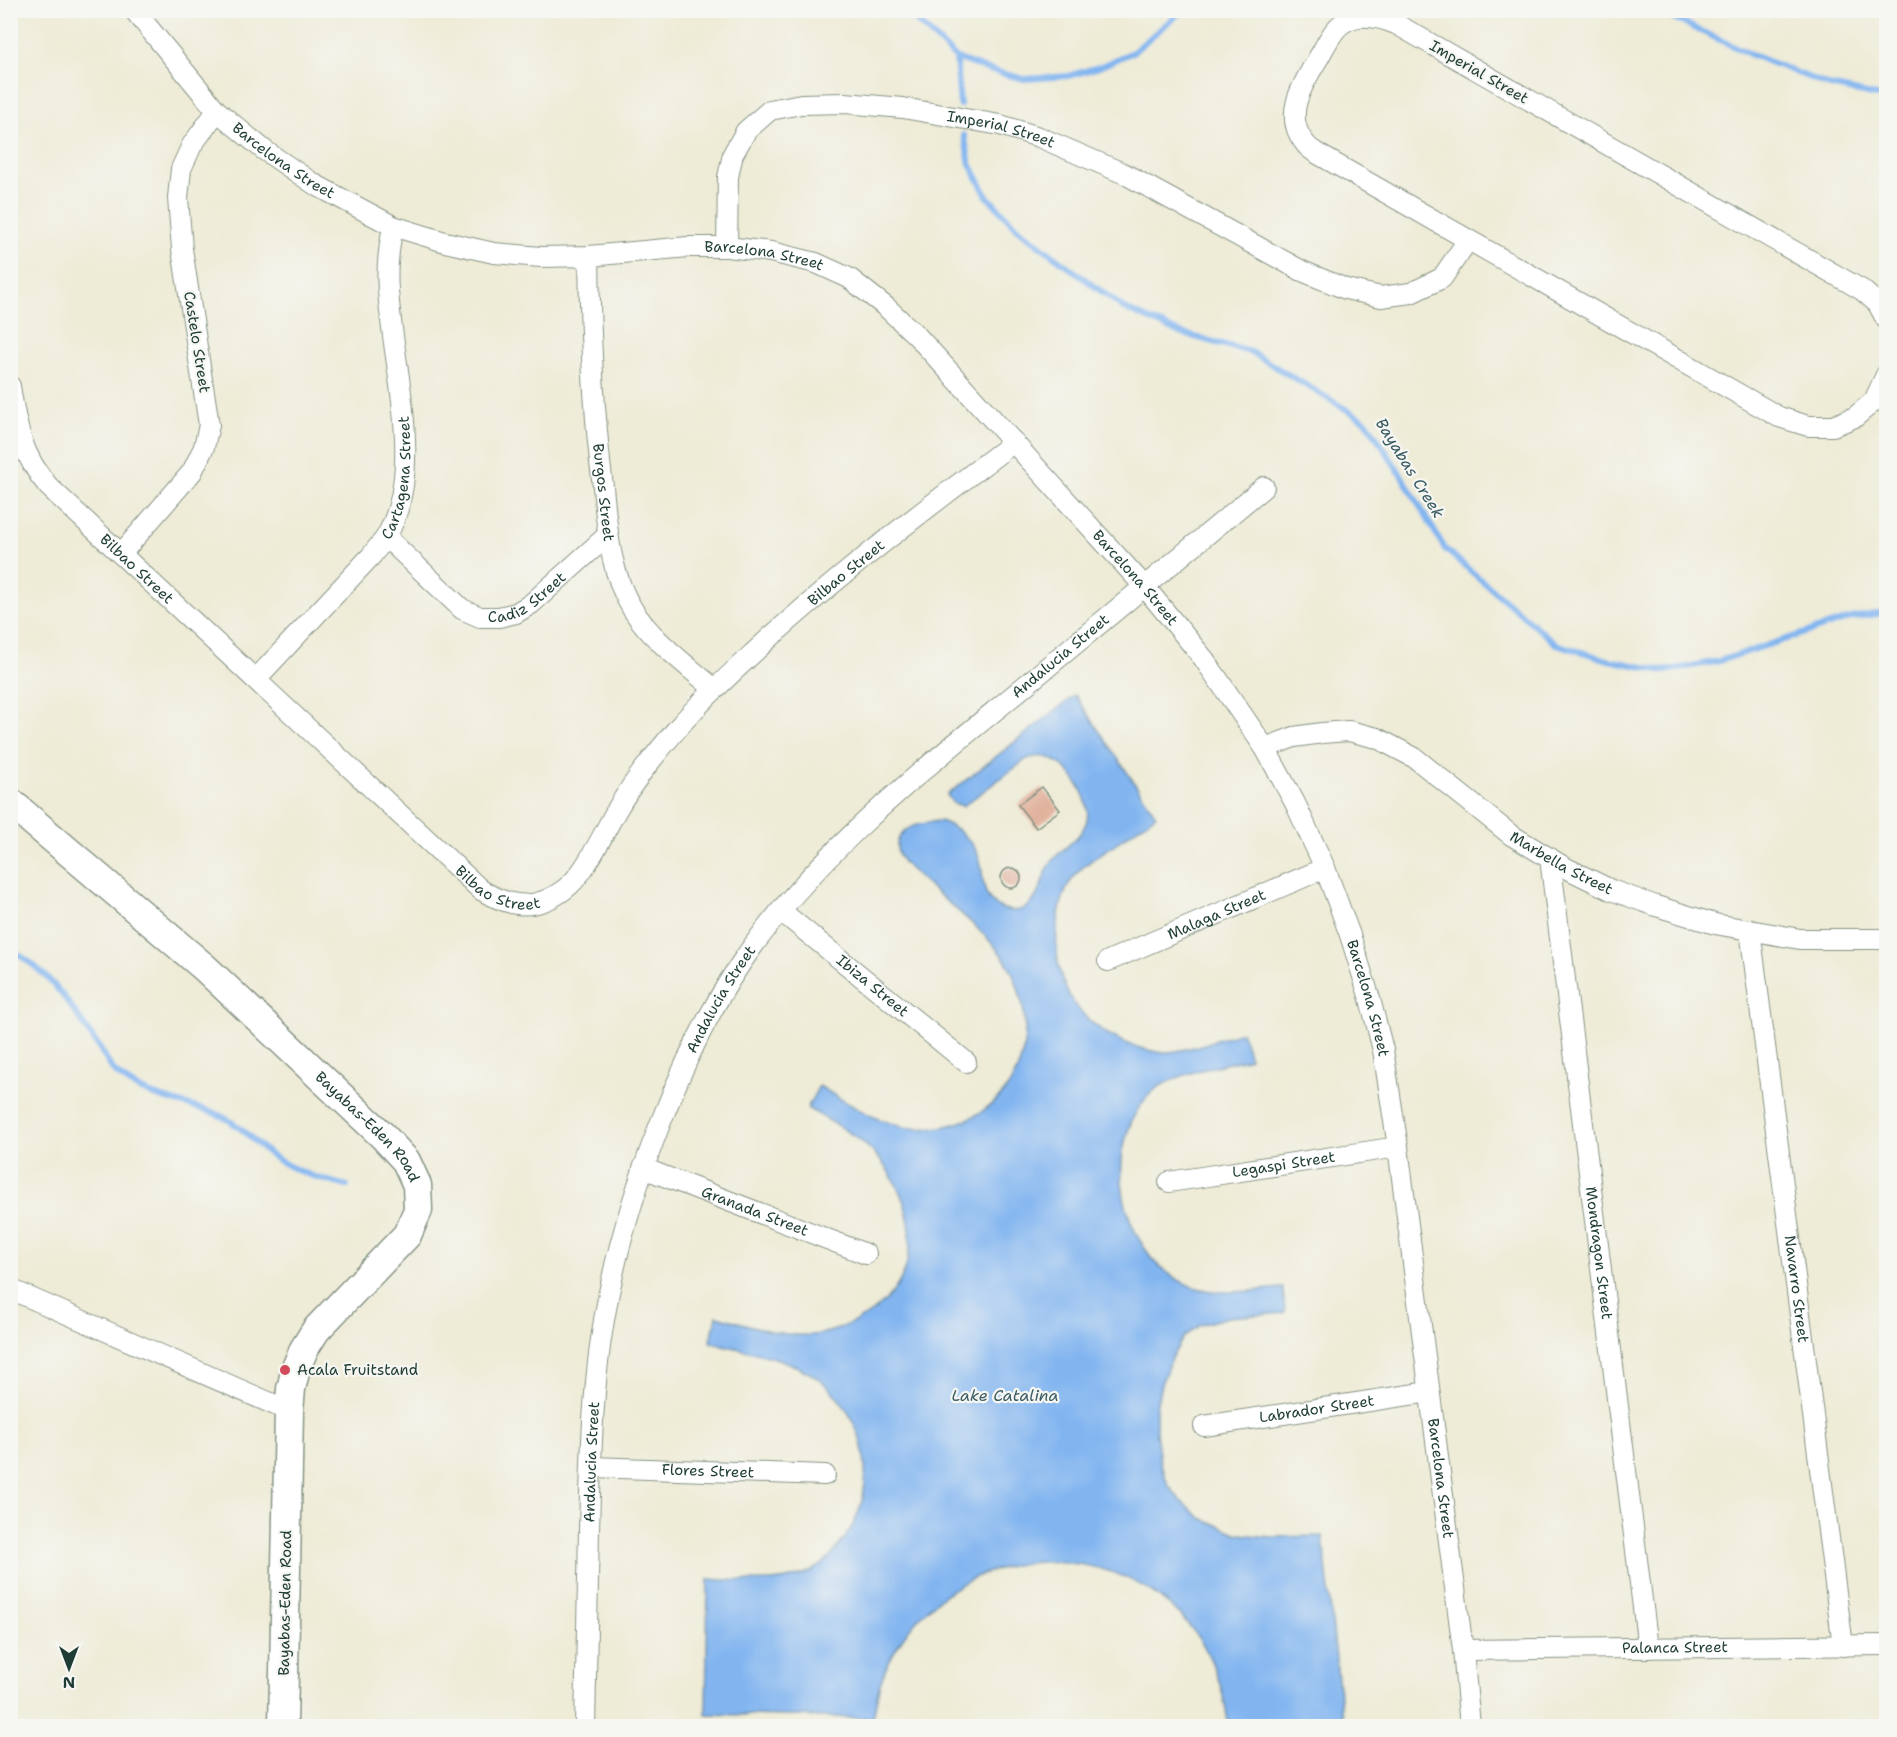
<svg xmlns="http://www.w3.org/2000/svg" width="1897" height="1737" font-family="'Shantell Sans',sans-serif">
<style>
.water{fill:#82b5f0;stroke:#507992;stroke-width:1.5}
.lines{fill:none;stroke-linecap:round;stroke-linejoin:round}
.stream{stroke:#82b5f0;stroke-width:6}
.building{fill:#e1b39e}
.street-casing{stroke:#869485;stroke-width:22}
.secondary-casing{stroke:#869485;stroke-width:31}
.street{stroke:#fff;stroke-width:20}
.secondary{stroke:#fff;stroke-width:28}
.poi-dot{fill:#d1495b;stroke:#f6f6f2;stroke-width:2}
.labels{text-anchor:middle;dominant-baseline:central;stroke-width:4.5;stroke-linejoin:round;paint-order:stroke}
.street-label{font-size:15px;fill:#1f3d34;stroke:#f6f6f2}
.poi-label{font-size:15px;fill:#1f3d34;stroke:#f6f6f2;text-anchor:start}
.water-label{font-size:16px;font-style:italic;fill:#385b63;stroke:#f6f6f2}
</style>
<rect width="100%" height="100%" fill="#f6f6f2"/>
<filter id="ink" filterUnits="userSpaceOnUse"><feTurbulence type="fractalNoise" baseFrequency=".0167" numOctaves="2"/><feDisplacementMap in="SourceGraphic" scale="12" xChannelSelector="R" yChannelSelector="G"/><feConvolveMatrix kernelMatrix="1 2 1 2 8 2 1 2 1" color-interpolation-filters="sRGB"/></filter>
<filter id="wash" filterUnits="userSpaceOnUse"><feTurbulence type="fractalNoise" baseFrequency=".008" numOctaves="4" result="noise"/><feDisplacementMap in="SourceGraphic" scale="24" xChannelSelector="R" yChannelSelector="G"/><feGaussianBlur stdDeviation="1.35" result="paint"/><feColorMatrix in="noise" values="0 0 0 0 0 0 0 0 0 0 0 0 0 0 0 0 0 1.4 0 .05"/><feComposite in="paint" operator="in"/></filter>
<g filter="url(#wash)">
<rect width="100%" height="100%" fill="#eeebd6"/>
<path class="water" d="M1075,695L1156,815C1140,826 1124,838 1108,849C1096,857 1082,866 1073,878C1062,893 1059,911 1057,929C1053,981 1073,1017 1119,1040C1132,1046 1144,1050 1158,1052C1183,1054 1217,1039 1242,1032L1250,1058C1223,1065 1171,1074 1151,1093C1100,1144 1118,1251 1184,1283C1214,1298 1251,1290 1283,1288L1285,1313L1228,1317L1200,1325L1183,1338L1172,1357L1161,1384L1156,1407V1433L1160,1462L1168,1485L1181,1501L1201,1518L1238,1534L1272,1537L1323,1536L1343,1726H1229C1225,1705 1222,1685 1213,1665C1167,1557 1020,1529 933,1604C909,1625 888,1656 879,1687C877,1697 875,1708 873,1718L706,1714L708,1579C741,1580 781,1587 811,1571C821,1566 831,1556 838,1547C879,1498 872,1431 828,1387C798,1358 749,1352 710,1342L717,1316C747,1324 779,1337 810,1335C825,1335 840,1328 854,1322C923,1291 924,1215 881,1161C862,1137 833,1123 807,1108L819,1086C846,1102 874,1121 905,1127C929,1131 955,1127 976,1115C1030,1085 1035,1024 1012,972C997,940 956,910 930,887C920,879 912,870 903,862C888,841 904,825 927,823C931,822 936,821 940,821C946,823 956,828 960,832C969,839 975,846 979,857C985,875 979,899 1001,908C1008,911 1015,912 1023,909C1042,900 1041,875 1053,860C1063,847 1080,840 1086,823C1094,801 1070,765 1049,758C1041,755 1034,757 1027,759L963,806L953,803L947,795Z"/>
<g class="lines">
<path class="stream" d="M905,10L956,58L960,105
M1656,10L1752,55L1830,86L1886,98
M956,58L989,70L1024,79L1068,76L1099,67L1133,52L1183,10
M964,135L970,164L987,196L1019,230L1125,309L1180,333L1251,352L1367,422L1403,478L1445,549L1556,644L1608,660L1664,671L1719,661L1851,618L1883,613L1886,615
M10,950C49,969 73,1009 96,1043C103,1052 108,1066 116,1073C146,1101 187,1101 221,1116C241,1125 254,1143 271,1155C294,1172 320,1179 347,1186"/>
</g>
<g id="blocks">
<path class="building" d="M1042,787L1060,810L1036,828L1018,805Z
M1001 878a10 10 0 1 1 20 0a10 10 0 1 1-20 0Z"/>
</g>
</g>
<g filter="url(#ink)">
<use href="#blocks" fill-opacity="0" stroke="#869485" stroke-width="1.5"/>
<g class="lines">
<g class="street-casing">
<g id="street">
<path id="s1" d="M134,10L217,111L264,150L314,184L393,226L445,242L494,253L541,257L589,256L688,247H727L771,252L816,263L849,278L886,307L917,336L1144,586L1204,659L1265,748L1295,803L1325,868L1350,935L1370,999L1383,1050L1398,1147L1463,1650L1470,1726"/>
<path id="s2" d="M727,247L728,177L733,154L746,131L770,110L801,104L845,103L903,108L1000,125L1039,137L1125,174L1302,271L1346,289L1381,297L1411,293L1442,278L1468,240"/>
<path id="s3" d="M589,256C590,333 593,410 603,487C607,528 610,574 633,610C652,640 687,665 714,689"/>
<path d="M1886,319L1878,304L1862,290L1396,24C1379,17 1359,12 1343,23C1332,30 1325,47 1319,57C1304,82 1282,114 1304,142C1307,147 1313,151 1318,154L1779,417L1808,426H1833L1855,417L1874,401L1886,375"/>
<path id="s4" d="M10,386C16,426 22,456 49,487L481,890C511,908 536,911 565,889C586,874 605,829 619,806C636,777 660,749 682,723C707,695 735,670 763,644C842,572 928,507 1014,442"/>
<path id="s5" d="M386,537L462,609L480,617H499L516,613L531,604L608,535"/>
<path d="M121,554L192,472L204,447L209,425L182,249L178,198L181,169L192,145L217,111"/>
<path id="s6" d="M256,679L372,555C376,549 382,543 386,537C426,468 392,365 388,289C386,268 389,247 393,226"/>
<path id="s7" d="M1265,748L1294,737L1322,733L1349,731L1377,738L1415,758L1511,835L1566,868L1611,890L1656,906L1715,924L1800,939H1886"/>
<path id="s8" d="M1550,858L1648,1648"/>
<path id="s9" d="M781,911L966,1062"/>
<path id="s10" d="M1750,930L1843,1646"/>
<path id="s11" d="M1108,961L1325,868"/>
<path id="s12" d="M643,1168L866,1254"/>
<path id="s13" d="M1169,1182L1398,1147"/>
<path d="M10,1289L289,1411"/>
<path id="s14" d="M1204,1426L1429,1392"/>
<path id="s15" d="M591,1467L825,1475"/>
<path id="s16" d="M1463,1650L1886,1645"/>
<path id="s17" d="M585,1726C586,1661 588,1596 589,1530C591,1460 592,1390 604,1320C615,1253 635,1188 660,1124C682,1068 707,1013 741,963C811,860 908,782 1003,704C1090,631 1177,559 1264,487"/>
</g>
</g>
<g class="secondary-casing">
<g id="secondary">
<path id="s18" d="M10,802L205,968L383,1136L406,1161L417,1185L418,1210L407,1235L316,1330L304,1349L296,1368L291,1389L289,1411L283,1726"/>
</g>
</g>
<use href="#street" class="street"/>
<use href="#secondary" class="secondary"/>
</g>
</g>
<circle class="poi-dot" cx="285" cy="1370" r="6"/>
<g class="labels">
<g class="street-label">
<text transform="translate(1479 72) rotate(30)">Imperial Street</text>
<text stroke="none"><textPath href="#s2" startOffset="386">Imperial Street</textPath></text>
<text stroke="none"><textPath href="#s1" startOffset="214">Barcelona Street</textPath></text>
<text stroke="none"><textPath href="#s1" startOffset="718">Barcelona Street</textPath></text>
<text transform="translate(197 342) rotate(81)">Castelo Street</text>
<text stroke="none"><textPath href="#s6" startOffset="254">Cartagena Street</textPath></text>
<text stroke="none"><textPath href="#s3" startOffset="237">Burgos Street</textPath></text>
<text stroke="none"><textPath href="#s4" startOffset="230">Bilbao Street</textPath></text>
<text stroke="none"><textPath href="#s4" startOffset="1218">Bilbao Street</textPath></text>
<text stroke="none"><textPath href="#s1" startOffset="1222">Barcelona Street</textPath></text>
<text stroke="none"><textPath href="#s5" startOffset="177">Cadiz Street</textPath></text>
<text stroke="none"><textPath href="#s17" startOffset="1236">Andalucia Street</textPath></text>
<text stroke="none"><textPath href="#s7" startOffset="339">Marbella Street</textPath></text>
<text stroke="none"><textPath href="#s4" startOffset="716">Bilbao Street</textPath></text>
<text stroke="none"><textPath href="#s11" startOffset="118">Malaga Street</textPath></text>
<text stroke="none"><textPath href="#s9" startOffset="118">Ibiza Street</textPath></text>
<text stroke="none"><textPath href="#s1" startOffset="1708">Barcelona Street</textPath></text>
<text stroke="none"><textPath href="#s17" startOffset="750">Andalucia Street</textPath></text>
<text stroke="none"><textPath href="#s18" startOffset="484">Bayabas-Eden Road</textPath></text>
<text stroke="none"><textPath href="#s13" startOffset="116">Legaspi Street</textPath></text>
<text stroke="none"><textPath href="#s12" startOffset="120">Granada Street</textPath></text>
<text stroke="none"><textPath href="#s8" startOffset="398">Mondragon Street</textPath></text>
<text stroke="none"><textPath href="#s10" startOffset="362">Navarro Street</textPath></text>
<text stroke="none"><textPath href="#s14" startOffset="114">Labrador Street</textPath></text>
<text stroke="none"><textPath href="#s17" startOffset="264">Andalucia Street</textPath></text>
<text stroke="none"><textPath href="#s15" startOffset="117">Flores Street</textPath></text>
<text stroke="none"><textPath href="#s1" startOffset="2194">Barcelona Street</textPath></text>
<text transform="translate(285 1603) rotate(-89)">Bayabas-Eden Road</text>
<text stroke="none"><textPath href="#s16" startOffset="212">Palanca Street</textPath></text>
</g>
<g class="poi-label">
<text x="297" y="1370">Acala Fruitstand</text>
</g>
<g class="water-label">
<text transform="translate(1410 468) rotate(58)">Bayabas Creek</text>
<text x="1005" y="1395">Lake Catalina</text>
</g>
</g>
<rect width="1897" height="1737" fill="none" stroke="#f6f6f2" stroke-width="36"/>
<g transform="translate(69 1668) rotate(180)" stroke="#f6f6f2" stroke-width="4.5" paint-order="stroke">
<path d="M0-4.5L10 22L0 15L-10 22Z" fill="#1f3d34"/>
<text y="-9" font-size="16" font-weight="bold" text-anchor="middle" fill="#1f3d34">N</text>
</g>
</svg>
